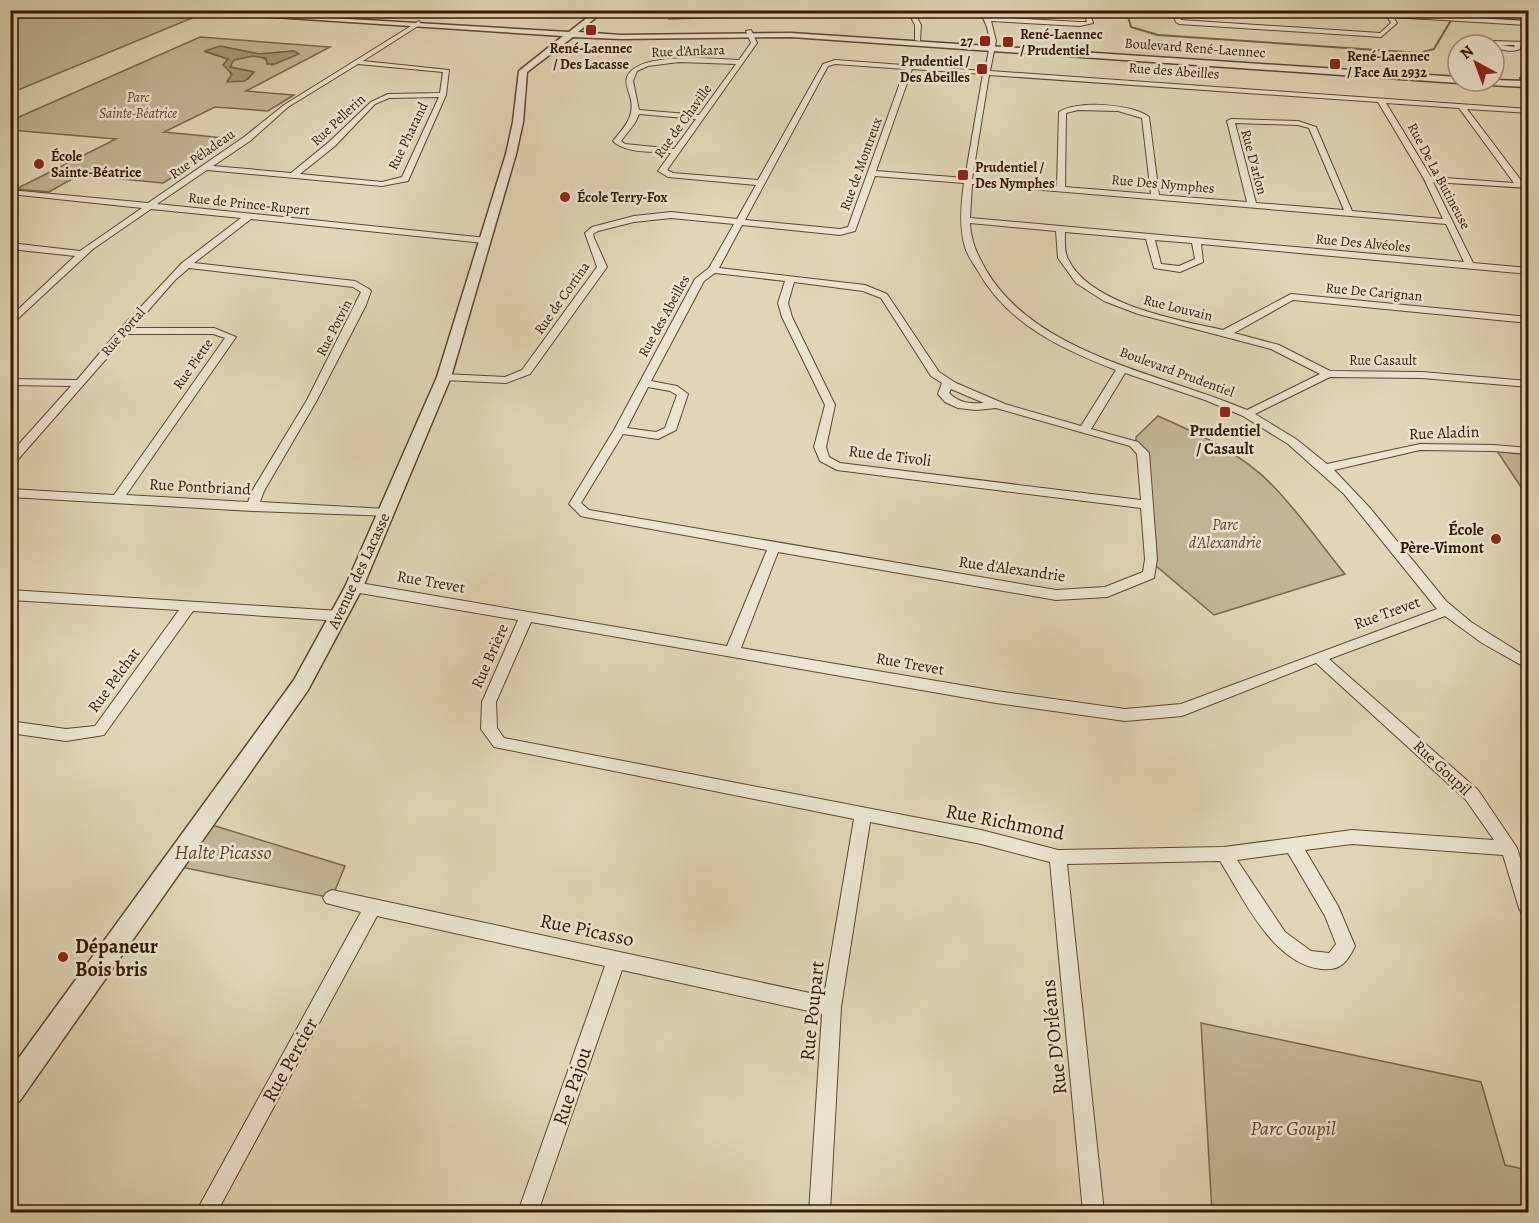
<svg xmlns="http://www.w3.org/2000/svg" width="1539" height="1223" font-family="Alegreya,serif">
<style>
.green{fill:#c2b698;stroke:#7a684c;stroke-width:1.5;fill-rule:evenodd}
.water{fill:#a59679;stroke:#776449;stroke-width:1.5}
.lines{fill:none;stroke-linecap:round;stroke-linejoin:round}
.stream{stroke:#776449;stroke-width:2}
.minor-casing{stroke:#5e482e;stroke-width:2}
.tertiary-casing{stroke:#5e482e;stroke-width:3}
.minor{fill:#ebe4d0;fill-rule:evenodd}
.tertiary{fill:#ebe4d0;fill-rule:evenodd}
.poi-dot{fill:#8f2418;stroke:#ebe4d0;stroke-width:2}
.labels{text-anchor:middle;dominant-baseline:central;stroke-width:5;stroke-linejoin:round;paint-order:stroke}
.far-poi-label{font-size:14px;font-weight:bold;fill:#321900;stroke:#ebe4d0;text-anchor:start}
.far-street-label{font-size:14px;fill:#321900;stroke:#ebe4d0}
.far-park-label{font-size:14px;font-style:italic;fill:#5d482e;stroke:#ebe4d0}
.poi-label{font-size:16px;font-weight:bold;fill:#321900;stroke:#ebe4d0}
.street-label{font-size:16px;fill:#321900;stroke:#ebe4d0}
.park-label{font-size:16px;font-style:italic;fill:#5d482e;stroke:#ebe4d0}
.near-street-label{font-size:20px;fill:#321900;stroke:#ebe4d0}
.near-park-label{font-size:20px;font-style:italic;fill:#5d482e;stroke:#ebe4d0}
.near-poi-label{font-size:20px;font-weight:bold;fill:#321900;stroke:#ebe4d0;text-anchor:start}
</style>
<rect width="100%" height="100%" fill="#e0d6b7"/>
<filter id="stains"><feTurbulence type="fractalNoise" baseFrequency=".00333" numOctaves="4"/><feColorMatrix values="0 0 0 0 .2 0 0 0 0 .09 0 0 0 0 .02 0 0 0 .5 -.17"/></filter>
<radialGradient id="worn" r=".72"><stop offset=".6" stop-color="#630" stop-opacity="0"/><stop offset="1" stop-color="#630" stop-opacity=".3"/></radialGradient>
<path class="green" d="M11,10H209V11L11,93Z
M662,11H739L735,17L669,19Z
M200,37L330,47L246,91L294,95L268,111L215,107L164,132L235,139L163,183L79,175L49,192L16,189L116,139L11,130L10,121ZM223,47L259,54L294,51L272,65C259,52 251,55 234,60L230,67L254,72L248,79L228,80L232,76L225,63L228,59L206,52Z
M1158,416C1199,434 1244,454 1275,488C1300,514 1322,546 1345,574L1214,615L1155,565L1136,442V437Z
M1497,451L1528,455V491L1523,490Z
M212,825L345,866L332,898L181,867Z
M1201,1023L1481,1082L1505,1165L1528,1170V1212H1212Z"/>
<path class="water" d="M220,46L259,54L294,51L299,54L275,64H267L266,58L253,56L234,60L230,67L254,72L245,81L227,82L232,74L223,65L228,59L205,51Z"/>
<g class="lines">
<path class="stream" d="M1126,10L1131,27L1158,35L1420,53L1434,49L1457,10"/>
<g class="minor-casing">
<path id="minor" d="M907,10H913L921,25L920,41L915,40V25Z
M978,10H984L989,17L1080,22H1087L1083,10H1089L1093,23L1080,26L991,21L996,41L990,71L1528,109V113L1467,109L1523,183L1528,184V188L1433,182L1473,263L1528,268V274L1201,244L1203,262L1180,272L1154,268L1146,239L1065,232C1065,240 1064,252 1068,259C1090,305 1178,320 1223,330L1291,294L1528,317V323L1293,300L1234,333L1279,345L1330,371L1422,372L1528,381V387L1422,378L1330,377L1255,414L1296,439L1327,464L1420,444L1494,445L1528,448V454L1494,451L1420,450L1334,470L1370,508L1446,601L1471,622L1528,658V669L1482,643L1445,616L1329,659L1478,790L1517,848L1528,883V916L1522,914L1519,908L1503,855L1352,844L1305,850L1338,906L1355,946C1347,963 1340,971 1321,969C1272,963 1244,899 1220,861L1067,864L1104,1212H1083L1050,862L981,844L870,822L841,1007L830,1212H809L822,1014L622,970L538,1212H518L605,966L377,916L217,1212H196L361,912L326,903L323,898L326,893L332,890L824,996L854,819L494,747L481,729L482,702L518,620L354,592L347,587L354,582L727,646L767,550L585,517L581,516L569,504L614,430L695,279L709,268L734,224L671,218L634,222L598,231L593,234L594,238L607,267L530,374L506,383L444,380L439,377L444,374L505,377L522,370L597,267L585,233L592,227L634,216L671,212L737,219L756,185L668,177L658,171L671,153C654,151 626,154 613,141C625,126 636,116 630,96C628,90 625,83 627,77C637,51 715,59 739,60L751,43L746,31L751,30L757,43L667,170L673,173L758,180L823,64L835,60L984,71C991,48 993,31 978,10ZM679,62L736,64L699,115L639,110L633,81L637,71L648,66ZM835,64L905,69L848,227L840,229L745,220L828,66ZM912,69L983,74L965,178L876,171ZM989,75L1378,102L1424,179L1443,219L1352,211L1316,127L1298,121L1231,119L1227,121L1247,202L1159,195L1149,117C1133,104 1076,100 1059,112L1057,186L972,179ZM1386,103L1459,108L1514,183L1431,177ZM1078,110L1118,111L1142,118L1151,194L1065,187L1066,113ZM639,114L696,119L674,149L625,144L621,141L635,123ZM1235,123L1298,125L1309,128L1344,210L1256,203ZM875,176L964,183C961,204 959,227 965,247C967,255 973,263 978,271C1008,324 1061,349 1116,370L1081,426L1005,404L956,383L939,372L887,294L865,285L719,268L742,225L840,235L855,231ZM972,184L1446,224L1464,262L970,218ZM970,223L1056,231L1058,258L1076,283L1104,301L1138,314L1271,349L1320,374L1247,410C1161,373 1036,355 986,270C977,254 971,242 970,223ZM1155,240L1192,243L1195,259L1179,266L1161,264ZM715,273L785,281L778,303L782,317L825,405L814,447L820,461L837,470L1141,508L1145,559L1143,572L1105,587L1056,590L589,510L581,503L623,434L658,439L676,430L688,394L677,386L651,381L704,281ZM794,282L863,291L881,298L931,376L942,383L938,394L945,402L958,408L976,410L996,408L1130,446L1137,454L1141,500L840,463L829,457L826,447L835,405L792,317L788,303ZM1125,373L1205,400L1243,416L1288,444L1344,494L1437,609L1181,704L1125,709L996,691L741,648L778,552L1056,600L1107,597L1154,578L1157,559L1149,453L1138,442L1091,429ZM648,387L670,391L677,395L665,428L656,432L627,428ZM951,389L984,403C970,404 959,403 949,393ZM531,622L996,703L1125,721L1182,716L1316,663L1466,800L1494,840L1352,830L1224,847L1058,850L981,830L504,738L497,728L496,702ZM1288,853L1325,916L1336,944L1329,953L1311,951L1285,932L1237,860Z
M1172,10H1178L1181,20L1380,33L1391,23L1387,16L1310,10H1350L1528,21V25L1393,17L1397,23L1381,37L1179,24L1176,22Z
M419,21L421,24L363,61L449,70L446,95L408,181L382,186L207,170L157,204L487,238V242L484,243L251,219L194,263L355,281L369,289L371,291L366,305L317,400L264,491L260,502L387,509L393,513L391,516L252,511L10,497V489L114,495L225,338L213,334H128L14,464L10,465V454L71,386L10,385V379L77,380L120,329L182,263L241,218L151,209L93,249L10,326V317L75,256L10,249V243L80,251L142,208L10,194V190L148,203L244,137L284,105ZM358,64L443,72L440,93L388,94L371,102L329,142L291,173L213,166L250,141L288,107ZM439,97L402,177L382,182L300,174L335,146L375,104L389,98ZM189,268L353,287L361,292L307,400L252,491L248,502L126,495L236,337L214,328H133L175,280Z
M1494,41L1528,42V46H1520V49C1510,53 1499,50 1492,44ZM1501,45H1514L1515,47Z
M1520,78H1524L1528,83V89L1526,88Z
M10,590L340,611L347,616L340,621L193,611L104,735L66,741L10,733V721L66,729L95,726L179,610L10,600Z"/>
</g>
<g class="tertiary-casing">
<path id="tertiary" d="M597,10H605L578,32L621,35L791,33L1458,77V81H1462L1458,83L791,37L621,39L573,37L527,72L523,122L516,154L451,377L363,587L308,690L19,1102L10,1106V1070L294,680L345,587L437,377L506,154L513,122L519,71L563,36L243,15L247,13L569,32Z
M1494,80L1528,81V87L1470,84L1466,81Z"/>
</g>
<use href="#minor" class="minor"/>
<use href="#tertiary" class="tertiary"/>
</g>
<g class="poi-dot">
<rect x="585" y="24" width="12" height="12" rx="3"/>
<rect x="979" y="35" width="12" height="12" rx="3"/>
<rect x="1002" y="36" width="12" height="12" rx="3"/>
<rect x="1329" y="58" width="12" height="12" rx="3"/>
<rect x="976" y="63" width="12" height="12" rx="3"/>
<circle cx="39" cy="164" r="6"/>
<rect x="957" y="169" width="12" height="12" rx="3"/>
<circle cx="565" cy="197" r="6"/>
<rect x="1219" y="406" width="12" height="12" rx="3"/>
<circle cx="1496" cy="539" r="6"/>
<circle cx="63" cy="957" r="6"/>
</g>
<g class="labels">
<g class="far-poi-label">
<text x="1020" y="34">René-Laennec<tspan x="1020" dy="16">/ Prudentiel</tspan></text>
<text x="973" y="41" text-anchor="end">27</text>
<text x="591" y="48" text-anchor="middle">René-Laennec<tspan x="591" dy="16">/ Des Lacasse</tspan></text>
<text x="1347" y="56">René-Laennec<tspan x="1347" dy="16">/ Face Au 2932</tspan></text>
<text x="970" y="61" text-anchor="end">Prudentiel /<tspan x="970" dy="16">Des Abeilles</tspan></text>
<text x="51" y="156">École<tspan x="51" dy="16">Sainte-Béatrice</tspan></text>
<text x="975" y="167">Prudentiel /<tspan x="975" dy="16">Des Nymphes</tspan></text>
<text x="577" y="197">École Terry-Fox</text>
</g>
<g class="far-street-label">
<text transform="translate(1195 48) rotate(4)">Boulevard René-Laennec</text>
<text transform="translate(688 51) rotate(-2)">Rue d'Ankara</text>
<text transform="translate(1174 71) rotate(4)">Rue des Abeilles</text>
<text transform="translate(338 120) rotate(-43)">Rue Pellerin</text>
<text transform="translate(683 121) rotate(-54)">Rue de Chaville</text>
<text transform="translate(408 136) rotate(-64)">Rue Pharand</text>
<text transform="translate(202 154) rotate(-35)">Rue Péladeau</text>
<text transform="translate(1254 162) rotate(75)">Rue D'arlon</text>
<text transform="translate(861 164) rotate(-70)">Rue de Montreux</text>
<text transform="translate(1439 176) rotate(62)">Rue De La Butineuse</text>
<text transform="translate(1163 184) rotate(5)">Rue Des Nymphes</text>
<text transform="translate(249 204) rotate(6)">Rue de Prince-Rupert</text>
<text transform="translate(1363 243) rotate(5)">Rue Des Alvéoles</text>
<text transform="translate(1374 292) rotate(5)">Rue De Carignan</text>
<text transform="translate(562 298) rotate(-55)">Rue de Cortina</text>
<text transform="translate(1178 308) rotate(14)">Rue Louvain</text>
<text transform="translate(664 316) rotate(-61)">Rue des Abeilles</text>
<text transform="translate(334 328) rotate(-63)">Rue Potvin</text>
<text transform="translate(123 332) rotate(-49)">Rue Portal</text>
<text x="1383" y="360">Rue Casault</text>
<text transform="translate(193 364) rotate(-55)">Rue Piette</text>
<text transform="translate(1177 372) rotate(20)">Boulevard Prudentiel</text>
</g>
<g class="far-park-label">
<text x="138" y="97">Parc<tspan x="138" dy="16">Sainte-Béatrice</tspan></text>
</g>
<g class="poi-label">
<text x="1225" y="431">Prudentiel<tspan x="1225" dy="18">/ Casault</tspan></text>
<text x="1484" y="530" text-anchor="end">École<tspan x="1484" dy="18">Père-Vimont</tspan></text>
</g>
<g class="street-label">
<text transform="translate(1444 433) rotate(-2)">Rue Aladin</text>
<text transform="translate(890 456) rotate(7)">Rue de Tivoli</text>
<text transform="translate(200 487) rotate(3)">Rue Pontbriand</text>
<text transform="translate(1012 569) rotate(8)">Rue d'Alexandrie</text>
<text transform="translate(359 571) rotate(-65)">Avenue des Lacasse</text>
<text transform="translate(431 582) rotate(10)">Rue Trevet</text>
<text transform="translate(1387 613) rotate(-20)">Rue Trevet</text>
<text transform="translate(490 656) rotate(-66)">Rue Brière</text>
<text transform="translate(910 664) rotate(10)">Rue Trevet</text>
<text transform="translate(114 680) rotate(-54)">Rue Pelchat</text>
<text transform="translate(1442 768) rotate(43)">Rue Goupil</text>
</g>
<g class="park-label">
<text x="1225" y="525">Parc<tspan x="1225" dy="18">d'Alexandrie</tspan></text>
</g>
<g class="near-street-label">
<text transform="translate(1005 822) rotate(11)">Rue Richmond</text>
<text transform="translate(587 930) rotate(12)">Rue Picasso</text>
<text transform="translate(812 1011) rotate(-84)">Rue Poupart</text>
<text transform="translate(1054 1037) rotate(-96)">Rue D'Orléans</text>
<text transform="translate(290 1060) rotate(-61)">Rue Percier</text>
<text transform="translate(572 1086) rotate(-71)">Rue Pajou</text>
</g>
<g class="near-park-label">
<text x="223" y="852">Halte Picasso</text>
<text x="1293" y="1128">Parc Goupil</text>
</g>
<g class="near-poi-label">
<text x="75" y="946">Dépaneur<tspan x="75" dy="23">Bois bris</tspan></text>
</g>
</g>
<rect width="1539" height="1223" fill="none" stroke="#e0d6b7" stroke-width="36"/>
<rect x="12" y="12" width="1515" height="1199" fill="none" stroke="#321900" stroke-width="3"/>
<rect x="18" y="18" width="1503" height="1187" fill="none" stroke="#321900" stroke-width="1.5"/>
<g transform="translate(1476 63) rotate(319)"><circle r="28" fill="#ebe4d0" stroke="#a1937d" stroke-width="1.5"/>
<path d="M0-4.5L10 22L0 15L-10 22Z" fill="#8f2418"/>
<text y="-9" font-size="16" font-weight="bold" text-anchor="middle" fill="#321900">N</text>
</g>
<rect width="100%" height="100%" filter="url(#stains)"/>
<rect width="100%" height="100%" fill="url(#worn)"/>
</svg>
